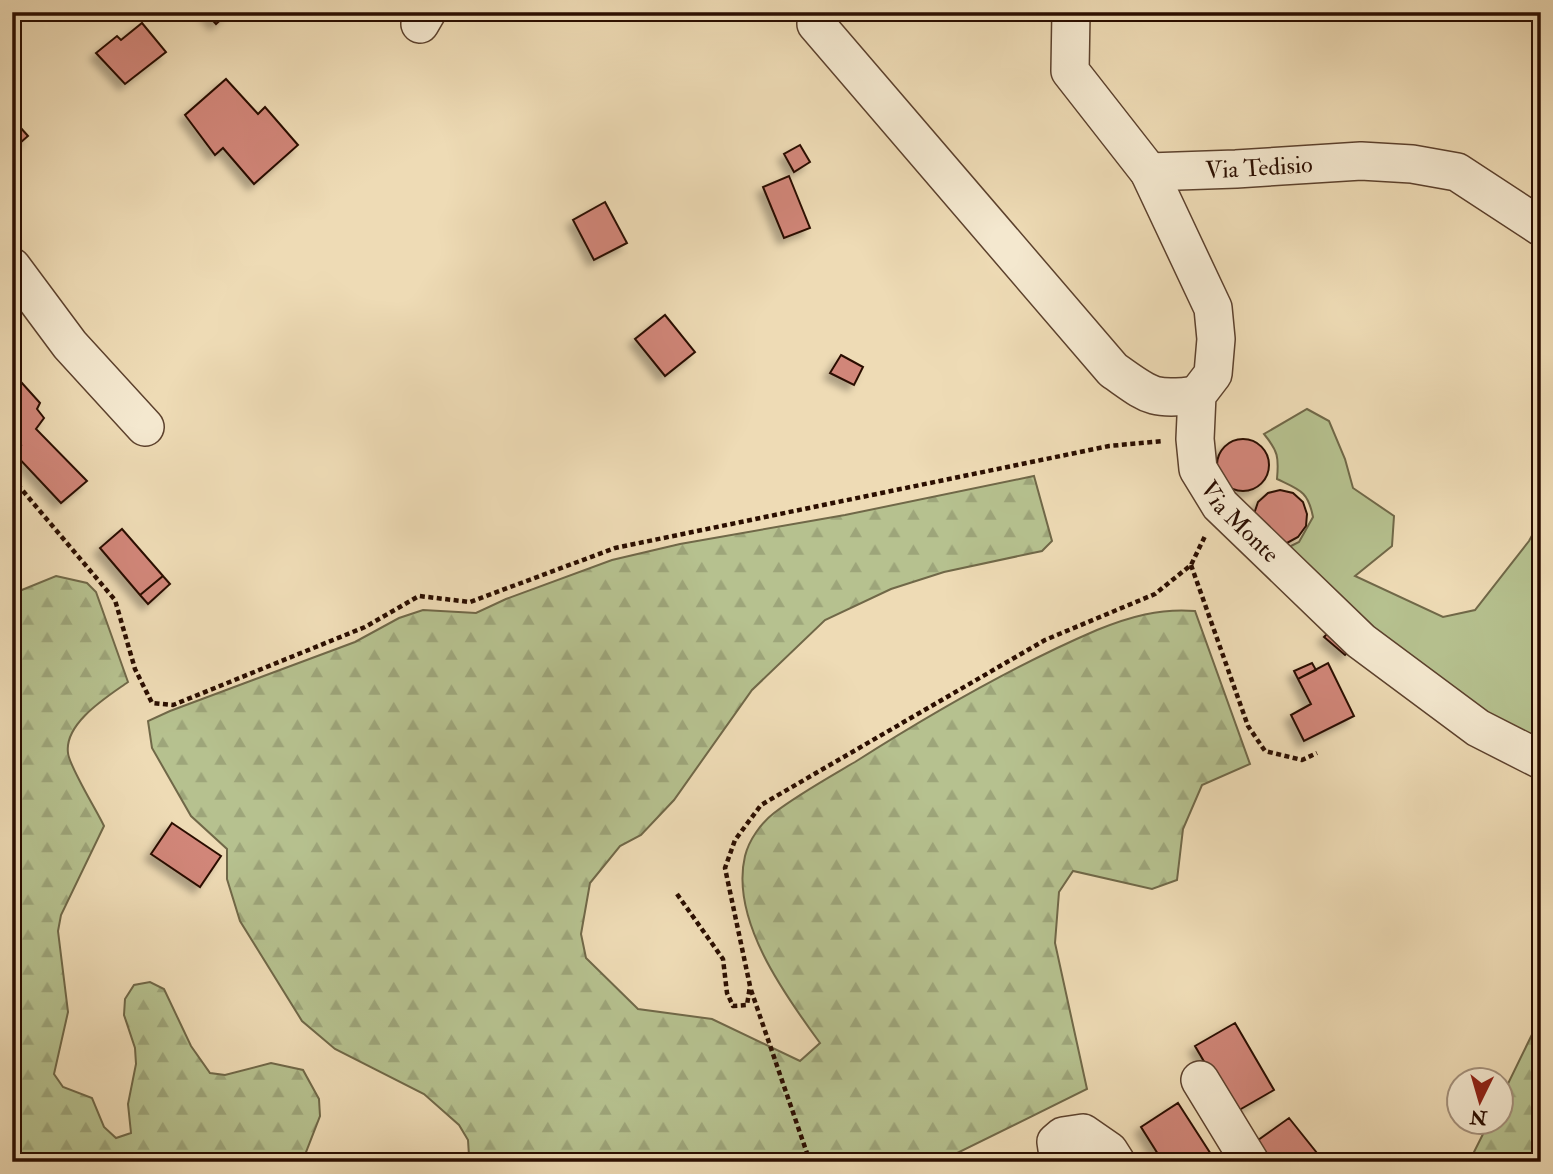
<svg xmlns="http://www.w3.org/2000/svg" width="1553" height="1174" font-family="'IM FELL Double Pica',serif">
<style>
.grass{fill:#b6c18f;stroke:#706848;stroke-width:2}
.forest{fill:url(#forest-firs);stroke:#706848;stroke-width:2}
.building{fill:#d18679;stroke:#2b0e00;stroke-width:2;filter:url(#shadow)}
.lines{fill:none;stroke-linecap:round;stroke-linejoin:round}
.minor-casing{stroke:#5c412d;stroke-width:40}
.path{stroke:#2b0e00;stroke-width:4.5;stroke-dasharray:5 3.5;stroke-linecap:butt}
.minor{stroke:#f4e8cf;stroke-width:37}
.labels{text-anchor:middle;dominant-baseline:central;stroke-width:7;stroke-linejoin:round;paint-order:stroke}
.street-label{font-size:24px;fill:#2b0e00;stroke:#f4e8cf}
</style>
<defs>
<pattern id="forest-firs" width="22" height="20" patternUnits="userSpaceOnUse" patternTransform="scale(1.75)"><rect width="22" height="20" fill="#b6c18f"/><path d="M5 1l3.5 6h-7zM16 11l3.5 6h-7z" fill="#9da57a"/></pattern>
<filter id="shadow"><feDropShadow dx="-6" dy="6" stdDeviation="3.5" flood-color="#0004"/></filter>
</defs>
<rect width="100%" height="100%" fill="#eedbb5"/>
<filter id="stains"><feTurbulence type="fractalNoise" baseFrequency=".00286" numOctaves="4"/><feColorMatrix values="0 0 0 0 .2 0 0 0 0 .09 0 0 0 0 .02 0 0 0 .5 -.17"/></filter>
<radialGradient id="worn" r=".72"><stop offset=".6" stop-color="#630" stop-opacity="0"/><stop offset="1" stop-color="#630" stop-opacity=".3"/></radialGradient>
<path class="grass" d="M1307,409L1329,421L1345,459L1353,488L1394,516L1392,546L1355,576L1443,617L1475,610L1529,541L1541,519V730L1530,741L1475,717L1275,554L1299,542L1313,517C1308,491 1300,490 1277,479C1279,457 1278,451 1264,434Z"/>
<path class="forest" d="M1034,476L1052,541L1042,551L944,572L891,589L825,620L752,690L674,800L641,835L620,846L590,883L581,934L586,958L638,1009L712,1019L800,1061L820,1043C784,994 730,919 745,856C749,840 761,823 774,813C799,794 828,778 855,762C932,713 1013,666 1097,630C1129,617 1160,608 1195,611L1250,764L1202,785L1183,829L1177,880L1152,889L1073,871L1059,892L1055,943L1087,1089L939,1162H465L469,1156L468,1140L459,1125L424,1094L335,1049L302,1021L240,921L227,879V849L191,816L152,748L148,721L170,711L355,642L399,618L423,610L476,613L506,599L612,560L680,544L845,515Z
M56,576L87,583L96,592L128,682C107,697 64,723 68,753C69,766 97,811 104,826L61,915L58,931L68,1012L54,1074L63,1087L92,1098L104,1127L116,1138L131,1133L128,1104L136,1064L135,1048L124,1015L125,999L134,985L150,982L164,989L191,1046L210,1073L225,1075L271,1063L303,1070L319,1099L320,1116L303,1160L304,1162H12V594Z
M1541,1016V1162H1469L1489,1122H1500L1501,1098Z"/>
<path class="building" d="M205,12H229L216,24Z
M142,23L166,52L125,84L96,53L117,36L121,40Z
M226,79L258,114L265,107L298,145L254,184L223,148L215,155L185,115Z
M12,118L28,136L12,150Z
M800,145L810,162L794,172L784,154Z
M789,176L810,228L784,238L763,187Z
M605,202L627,243L594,260L573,220Z
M665,315L695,352L665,376L635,339Z
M841,355L863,367L854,385L830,373Z
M12,372L40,403L37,409L44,418L36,429L87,481L61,503L12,451L21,445L12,434Z
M1217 465a26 26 0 1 1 52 0a26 26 0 1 1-52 0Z
M1280,490L1293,493L1303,502L1307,514L1306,526L1298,537L1287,543H1274L1254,514L1258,502L1268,493Z
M122,529L163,576L140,595L100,548Z
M163,576L170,584L148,604L140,595Z
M1333,628L1354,646L1345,655L1324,637Z
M1312,663L1316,670L1298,679L1294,671Z
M1328,663L1354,716L1304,741L1291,715L1311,704L1298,679Z
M172,823L221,856L200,887L151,854Z
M1235,1023L1274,1090L1234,1113L1195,1046Z
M1178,1103L1216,1162H1163L1141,1127Z
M1289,1118L1321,1158L1323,1162H1266L1254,1143Z"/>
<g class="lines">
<g class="minor-casing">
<g id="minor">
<path id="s1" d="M1071,12L1070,71L1149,172L1213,308L1216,339L1213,374L1197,395L1195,439L1198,469L1220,505L1361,641L1478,728L1541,760"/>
<path d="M420,24L427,12"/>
<path d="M816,24L1113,370C1149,395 1151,401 1197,395"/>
<path id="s2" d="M1149,172L1236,169L1361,161L1412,164L1457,172L1541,227"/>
<path d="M12,267L70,345L145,427"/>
<path d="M1200,1080L1250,1162"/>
<path d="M1059,1162L1056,1142L1063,1136L1083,1133L1109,1151L1116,1162"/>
</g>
</g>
<path class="path" d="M12,478L115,600L135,669L152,703L173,705L365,627L419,596L470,602L615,548L1109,446L1163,441
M1191,565L1248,726L1265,751L1302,760L1317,753
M677,894L723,959L727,993L733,1006L747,1005L750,986L725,868L735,840L761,805L1045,640L1155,594L1191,565L1206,534
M751,990L810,1162"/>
<use href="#minor" class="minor"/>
</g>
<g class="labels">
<g class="street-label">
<text stroke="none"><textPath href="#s2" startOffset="110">Via Tedisio</textPath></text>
<text stroke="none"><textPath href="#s1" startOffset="572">Via Monte</textPath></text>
</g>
</g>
<rect width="1553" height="1174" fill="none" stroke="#eedbb5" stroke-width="42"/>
<rect x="14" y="14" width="1525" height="1146" fill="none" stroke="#2b0e00" stroke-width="3.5"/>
<rect x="21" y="21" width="1511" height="1132" fill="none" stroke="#2b0e00" stroke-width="2"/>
<g transform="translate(1480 1101) rotate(185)"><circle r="33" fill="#f4e8cf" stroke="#a4917c" stroke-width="2"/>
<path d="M0-5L12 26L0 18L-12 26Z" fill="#8f2418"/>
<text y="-10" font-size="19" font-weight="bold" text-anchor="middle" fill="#2b0e00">N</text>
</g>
<rect width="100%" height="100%" filter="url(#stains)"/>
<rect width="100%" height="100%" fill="url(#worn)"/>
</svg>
